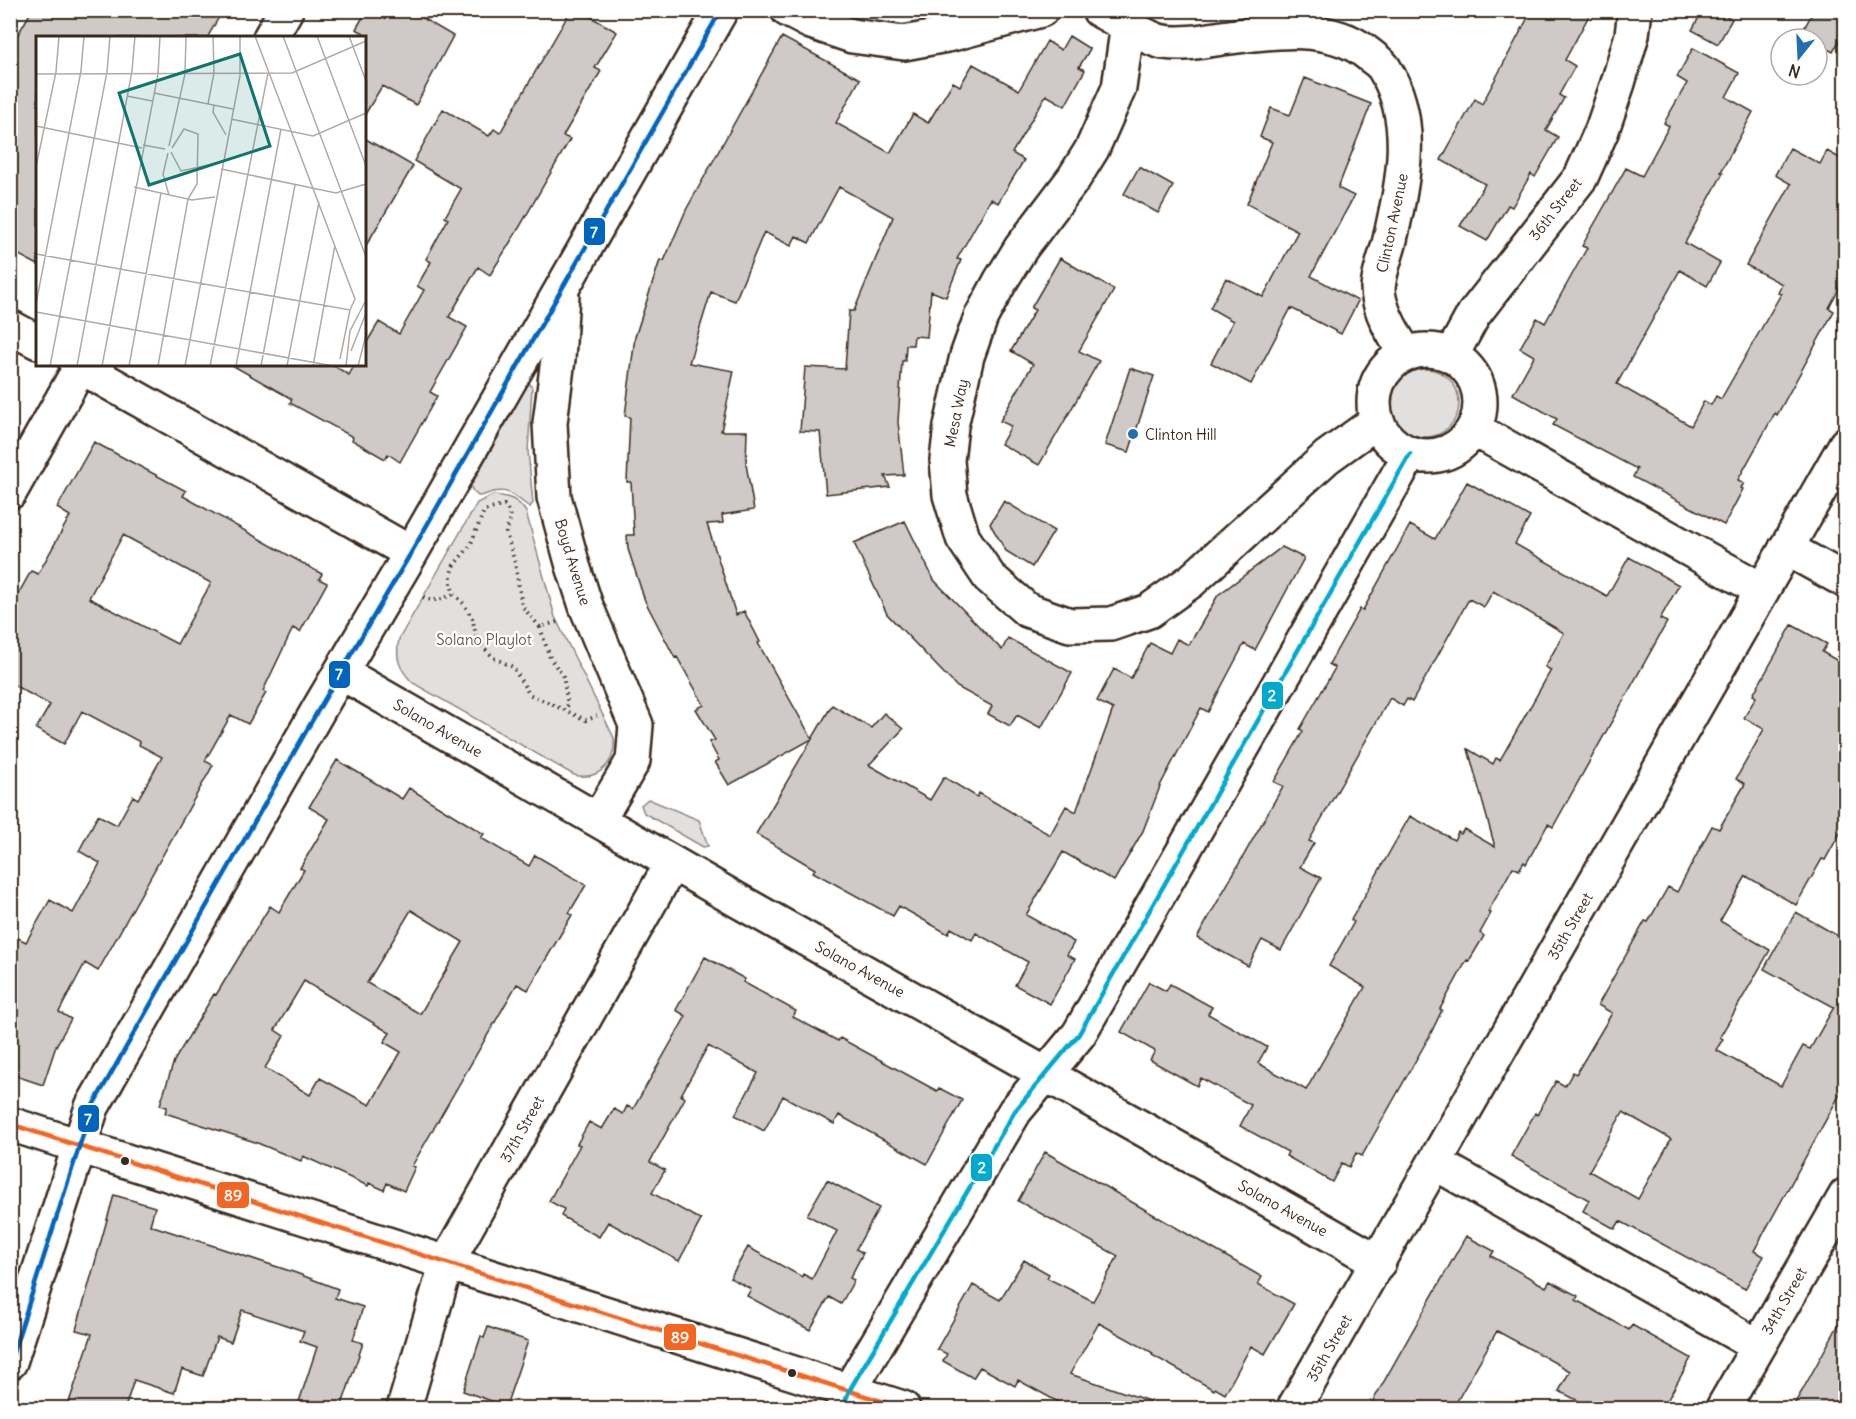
<svg xmlns="http://www.w3.org/2000/svg" width="1856" height="1419" font-family="Delius,sans-serif">
<style>
.green{fill:#e2e0de;stroke:#8e857e;stroke-width:1.5}
.building{fill:#cfcac7;stroke:#3b2a1e;stroke-width:1.5;fill-rule:evenodd}
.lines{fill:none;stroke-linecap:round;stroke-linejoin:round}
.street-casing{stroke:#3b2a1e;stroke-width:38}
.secondary-casing{stroke:#3b2a1e;stroke-width:38}
.path{stroke:#3b2a1e;stroke-width:4;stroke-dasharray:1.5 4.5;stroke-linecap:butt}
.street{stroke:#fff;stroke-width:33}
.secondary{stroke:#fff;stroke-width:33}
.bus-1-casing{stroke:#fff;stroke-width:9}
.bus-2-casing{stroke:#fff;stroke-width:9}
.bus-3-casing{stroke:#fff;stroke-width:9}
.bus-1{stroke:#f26522;stroke-width:4.5}
.bus-2{stroke:#0065bd;stroke-width:4.5}
.bus-3{stroke:#00a9ce;stroke-width:4.5}
.poi-dot{fill:#1f6fb2;stroke:#fff;stroke-width:2}
.bus-dot{fill:#3b2a1e;stroke:#fff;stroke-width:2}
.labels{text-anchor:middle;dominant-baseline:central;stroke-width:4.5;stroke-linejoin:round;paint-order:stroke}
.street-label{font-size:15px;fill:#3b2a1e;stroke:#fff}
.poi-label{font-size:15px;fill:#3b2a1e;stroke:#fff;text-anchor:start}
.park-label{font-size:15px;fill:#65584e;stroke:#fff}
.inset-road{fill:none;stroke:#b1aaa5;stroke-width:1.5}
.view{fill:#0f766e;fill-opacity:0.15;stroke:#0f766e;stroke-width:3}
.inset-edge{fill:none;stroke:#3b2a1e;stroke-width:3}
.line-badge{stroke:#fff;stroke-width:2}
.badge-label{font-size:16px;text-anchor:middle;font-weight:bold;fill:#fff}
</style>
<rect width="100%" height="100%" fill="#fff"/>
<filter id="ink" filterUnits="userSpaceOnUse"><feTurbulence type="fractalNoise" baseFrequency=".0167" numOctaves="2"/><feDisplacementMap in="SourceGraphic" scale="12" xChannelSelector="R" yChannelSelector="G"/><feConvolveMatrix kernelMatrix="1 2 1 2 8 2 1 2 1" color-interpolation-filters="sRGB"/></filter>
<g filter="url(#ink)">
<path class="green" d="M1391 403a34 34 0 1 1 68 0a34 34 0 1 1-68 0Z
M526,384H530L532,388L528,451L533,503L530,507C516,499 512,488 493,492C488,493 484,496 478,496L472,490L471,486Z
M493,495C508,496 518,499 526,512L555,617L614,738C616,763 599,781 574,775L413,683C399,669 395,658 399,639L477,503Z
M648,799L699,820L708,846L703,847L644,813L641,805Z"/>
<path class="building" d="M32,10H223L207,38H38V265L10,250V48Z
M367,10H409L453,36L416,105L382,86L364,116V33L356,29Z
M571,10H579L617,32L595,68L601,71L563,136L570,139L519,228L490,275L478,267L449,317L467,327L430,392L437,396L400,462L388,454L385,459L352,440L353,437L290,403L292,399L230,364H331L349,375L355,364H364V347L379,322L399,334L424,290L417,286L431,262L426,259L448,219L445,217L461,189L414,161L443,109L489,136L494,129L500,133Z
M1532,10H1592L1565,60L1575,66L1559,95L1564,98L1546,130L1558,137L1535,177L1531,174L1512,207L1508,205L1487,241L1460,226L1485,184L1441,160L1475,99L1482,104Z
M1703,10H1715L1732,19L1718,44L1692,30Z
M1814,10H1845V30L1833,52L1817,43V39H1810L1801,34Z
M1069,36L1090,49L1079,67L1085,70L1065,106L1046,95L1012,153L1024,160L998,203L991,199L957,259L961,260L946,297L931,291L927,337L914,336L913,345H906L905,361H902L898,422L904,475L885,476L890,487L826,494L820,432L800,431L805,367L845,369L849,311H854L893,217L839,187L809,243L796,236L791,246L764,232L735,301L711,292L689,363L734,371L721,431H747L746,464L754,510L722,515L723,523L707,524L736,615L744,611L760,642L758,643L812,739L729,785L715,762L719,760L709,742L715,740L696,709L704,705L677,657L675,658L645,601L628,549L627,535H634L631,482H627L630,417L625,416L635,337L660,260L664,261L686,210L782,37L860,79L836,123L890,153L913,114L928,123L953,82L960,86L973,64L1019,90L1047,41L1061,50Z
M1693,48L1739,73L1726,97L1753,112L1721,172L1723,173L1685,243L1720,263L1707,286L1680,270L1617,384L1691,426L1704,401L1711,405L1716,396L1721,399L1781,294L1778,293L1782,284L1746,265L1791,184L1775,175L1790,148L1820,164L1827,151L1845,161V278L1829,308L1834,311L1777,415L1775,413L1738,480L1744,483L1741,488L1743,489L1724,525L1633,477L1637,469L1553,425L1557,419L1513,394L1534,356L1520,348L1537,318L1545,323L1587,248L1582,246L1626,168L1642,176L1669,126L1664,123L1687,83L1677,77Z
M1305,78L1371,104L1338,188L1354,196L1311,276L1358,301L1341,334L1291,308L1251,384L1211,363L1233,321L1210,308L1226,278L1263,297L1298,231L1247,204L1272,142L1260,137L1271,108L1290,115Z
M364,138L413,166L364,249Z
M1139,167L1173,186L1158,213L1124,194Z
M1060,258L1114,290L1079,351L1099,361L1039,465L1001,444L1011,426L1000,421L1033,364L1011,351L1035,310L1031,308Z
M1130,368L1154,376L1129,452L1105,445Z
M94,442L186,491L183,496L322,574L319,579L327,583L300,632L293,628L263,691L266,693L248,724L231,715L205,761L213,765L98,971L85,963L59,1012L71,1019L56,1046L43,1085L10,1074V934L26,942L50,900L73,913L100,863L79,851L98,815L117,825L133,796L138,799L162,757L139,745L140,742L82,711L64,744L36,729L50,705L10,683V609L31,571L38,574L70,516L57,508ZM123,535L211,583L177,644L89,598Z
M1467,482L1530,517L1515,544L1607,596L1629,557L1679,585L1660,619L1667,622L1553,827L1548,824L1526,864L1524,862L1519,870L1513,867L1488,912L1491,913L1480,933L1484,936L1469,961L1467,960L1440,1009L1442,1010L1430,1035L1362,1156L1356,1153L1349,1167L1342,1163L1332,1182L1286,1156L1288,1152L1240,1126L1251,1105L1201,1078L1197,1086L1150,1060L1155,1051L1121,1032L1149,982L1166,991L1170,984L1212,1007L1208,1014L1267,1047L1258,1063L1306,1090L1365,987L1329,966L1354,922L1351,920L1410,816L1454,840L1458,832L1461,834L1464,829L1495,847L1468,749L1493,764L1496,758L1500,760L1551,670L1545,667L1564,633L1493,591L1484,607L1469,599L1412,702L1407,699L1403,706L1390,698L1309,841L1314,843L1300,867L1321,878L1281,950L1262,940L1248,966L1197,938L1283,786L1274,782L1303,731L1300,729L1335,668L1329,664L1360,609L1363,610L1410,525L1435,539Z
M1004,501L1054,531L1032,567L1006,551L990,524Z
M905,521L934,580L1002,650L1008,638L1072,673L1041,728L1017,715L1010,726L988,714L992,706L957,687L887,614L854,543Z
M1282,547L1304,558L1255,650L1244,644L1208,712L1201,708L1161,784L1143,831L1114,881L1063,852L1026,915L1074,942L1067,955L1075,959L1050,1004L1015,985L1028,962L976,933L972,940L951,928L948,934L899,906L893,916L813,872L815,869L756,834L832,705L871,728L884,713L903,729L869,765L930,800L944,777L977,797L979,793L1050,835L1066,806L1076,812L1113,709L1097,701L1114,669L1131,678L1150,643L1170,653L1177,639L1189,645L1218,595Z
M1792,625L1827,644L1822,652L1845,665V824L1825,860L1822,859L1796,905L1746,876L1720,921L1770,950L1720,1037L1723,1039L1716,1050L1781,1086L1803,1046L1810,1049L1834,1007L1764,969L1796,912L1845,940V1085L1754,1251L1764,1256L1745,1289L1620,1221L1615,1229L1583,1211L1589,1200L1511,1156L1535,1113L1537,1115L1556,1081L1565,1086L1573,1072L1576,1074L1612,1013L1598,1005L1645,921L1648,922L1668,887L1677,892L1712,826L1719,829L1745,784L1736,779L1764,729L1744,718L1756,697L1753,695ZM1623,1112L1671,1139L1638,1199L1589,1171Z
M337,760L402,799L409,788L484,834L481,838L529,866L535,855L586,885L569,913L572,915L528,990L517,984L412,1166L415,1167L404,1191L387,1183L384,1190L369,1183L368,1186L303,1156L301,1161L255,1142L165,1113L167,1107L160,1105L174,1061L214,994L216,995L270,906L279,912L304,870L300,868L329,819L309,807ZM411,910L463,942L420,1014L367,983ZM304,981L390,1033L384,1042L401,1052L370,1105L320,1078L310,1095L265,1068L284,1036L275,1030Z
M705,957L745,979L743,982L796,1011L793,1017L838,1041L840,1038L937,1091L939,1088L962,1100L927,1164L839,1115L834,1124L783,1096L764,1131L735,1115L758,1073L708,1046L681,1095L685,1098L650,1162L665,1170L652,1193L701,1220L679,1261L608,1222L599,1237L561,1216L564,1209L549,1201L580,1145L577,1144L589,1122L602,1129L614,1109L623,1114L627,1106L633,1109L686,1016L676,1010Z
M1045,1152L1262,1277L1258,1284L1294,1304L1265,1354L1251,1346L1225,1394L1215,1388L1214,1390L1152,1355L1153,1353L1099,1323L1070,1374L1158,1404V1408H1069L1018,1380L1015,1386L980,1367L973,1378L943,1361L947,1354L937,1349L973,1285L1000,1300L1024,1260L1049,1274L1047,1278L1093,1301L1118,1256L1018,1201Z
M827,1180L879,1208L856,1249L863,1253L850,1278L854,1280L841,1304L829,1297L810,1330L747,1296L751,1289L730,1278L748,1247L802,1277L803,1274L812,1279L837,1231L807,1215Z
M114,1195L155,1207L150,1225L296,1273L338,1289L335,1298L363,1307L353,1340L363,1343L341,1408H297L317,1347L300,1341L304,1331L242,1310L231,1342L217,1337L203,1376L182,1369L174,1393L134,1380L125,1408H67L92,1334L76,1330Z
M1466,1236L1494,1251L1491,1256L1546,1287L1550,1281L1578,1296L1576,1300L1629,1330L1632,1325L1691,1358L1663,1408H1592L1559,1391L1570,1371L1497,1331L1453,1408H1369Z
M1845,1313V1408H1792L1802,1391Z
M488,1327L528,1341L506,1406L463,1391L481,1336L484,1338Z"/>
<g class="lines">
<g class="street-casing">
<path id="street" d="M788,10L811,22L852,36L904,43L952,34L1041,10
M1099,10C1112,17 1152,41 1164,42C1183,45 1203,41 1222,38C1268,32 1329,22 1367,53C1373,58 1380,62 1384,68C1418,123 1402,186 1389,244C1385,258 1379,274 1378,288C1378,310 1395,337 1406,354
M1132,10L1128,24L1119,88L1092,149L1074,178L1021,248L1000,282L981,317L967,356L951,426L947,460L950,495L963,538L989,577L1027,610L1070,625L1111,624L1149,611L1191,581L1327,457L1377,421
M270,38L286,10
M562,294L558,359L550,423L554,497L573,566L586,606L636,725L633,761L598,820
M10,327L38,342
M1374 403a53 53 0 1 1 106 0a53 53 0 1 1-106 0Z
M1451,356L1474,314L1581,177L1602,130L1618,83L1632,35L1635,10
M76,364L411,553
M1474,429L1762,590
M10,492L82,364
M1786,548L1846,581
M342,673L737,900L1379,1262
M1435,1163L1758,1346
M10,1362L92,1107L320,707L411,553L721,10
M404,1408L447,1262L672,863
M843,1408L849,1391L1015,1111L1079,1034L1410,454
M1723,1408L1846,1195"/>
</g>
<g class="secondary-casing">
<path id="secondary" d="M10,1124L903,1408
M1294,1408L1846,444"/>
</g>
<path class="path" d="M423,597C435,603 442,599 454,594
M557,622L540,627L550,658L563,676L568,705L564,710
M540,627L522,606L515,563L506,533L510,520L509,512L504,505L484,511L470,546L454,565L451,573V585L454,594L464,604L472,618L478,642L494,658L513,667L529,694L586,720L597,716"/>
<use href="#street" class="street"/>
<use href="#secondary" class="secondary"/>
<g class="bus-1-casing">
<path id="bus-1" d="M10,1124L903,1408"/>
</g>
<g class="bus-2-casing">
<path id="bus-2" d="M10,1362L92,1107L320,707L411,553L721,10"/>
</g>
<g class="bus-3-casing">
<path id="bus-3" d="M843,1408L849,1391L1015,1111L1079,1034L1410,454"/>
</g>
<use href="#bus-1" class="bus-1"/>
<use href="#bus-2" class="bus-2"/>
<use href="#bus-3" class="bus-3"/>
</g>
</g>
<circle class="poi-dot" cx="1133" cy="434" r="6"/>
<g class="bus-dot">
<circle cx="125" cy="1161" r="5"/>
<circle cx="792" cy="1373" r="5"/>
</g>
<g class="labels">
<g class="street-label">
<text transform="translate(1555 209) rotate(-52)">36th Street</text>
<text transform="translate(1392 223) rotate(-78)">Clinton Avenue</text>
<text transform="translate(956 413) rotate(-79)">Mesa Way</text>
<text transform="translate(573 562) rotate(73)">Boyd Avenue</text>
<text transform="translate(438 728) rotate(30)">Solano Avenue</text>
<text transform="translate(1570 926) rotate(-60)">35th Street</text>
<text transform="translate(860 969) rotate(29)">Solano Avenue</text>
<text transform="translate(522 1129) rotate(-61)">37th Street</text>
<text transform="translate(1283 1208) rotate(29)">Solano Avenue</text>
<text transform="translate(1784 1301) rotate(-60)">34th Street</text>
<text transform="translate(1329 1348) rotate(-60)">35th Street</text>
</g>
<g class="poi-label">
<text x="1145" y="434">Clinton Hill</text>
</g>
<g class="park-label">
<text x="484" y="639">Solano Playlot</text>
</g>
</g>
<g transform="translate(36 36)">
<rect width="330" height="330" fill="#fff"/>
<path class="inset-road" d="M247,0L330,221M281,0L330,130M313,0L330,45M0,38L256,37L330,5M118,57L197,73M91,60L116,65M172,68L178,37L177,0M178,69L177,76L190,99M195,83L277,100L330,77M0,90L106,112M107,109L129,113M133,110L149,38L150,0M135,116L145,135L186,126M132,117L127,138L133,159M0,131L20,36L23,0M185,133L300,157L330,148M98,151L156,164L179,161M0,218L314,274L319,263L219,0M0,268L45,35L48,0M0,276L297,330M315,315L330,277M304,323L314,274M14,330L71,36L74,0M41,330L96,35L99,0M66,330L122,38L124,0M93,330L125,157M122,330L152,163L161,148L162,98L148,93L136,112M149,330L204,40V0M174,330L232,37M200,330L245,93M225,330L259,149M251,330L283,166M277,330L299,209M310,330L314,295L330,264M322,330L330,299"/>
<path class="view" d="M204,18L234,110L113,149L83,57Z"/>
<rect width="330" height="330" class="inset-edge"/>
</g>
<g class="line-badge">
<rect x="583" y="217" width="23" height="29" rx="6" fill="#0065bd"/>
<rect x="328" y="660" width="23" height="29" rx="6" fill="#0065bd"/>
<rect x="1261" y="681" width="23" height="29" rx="6" fill="#00a9ce"/>
<rect x="77" y="1104" width="23" height="29" rx="6" fill="#0065bd"/>
<rect x="970" y="1153" width="23" height="29" rx="6" fill="#00a9ce"/>
<rect x="216" y="1181" width="34" height="28" rx="6" fill="#f26522"/>
<rect x="663" y="1323" width="34" height="28" rx="6" fill="#f26522"/>
</g>
<g class="badge-label">
<text x="594" y="238">7</text>
<text x="339" y="680">7</text>
<text x="1272" y="701">2</text>
<text x="88" y="1125">7</text>
<text x="982" y="1173">2</text>
<text x="233" y="1201">89</text>
<text x="680" y="1343">89</text>
</g>
<rect width="1856" height="1419" fill="none" stroke="#fff" stroke-width="36"/>
<rect x="18" y="18" width="1820" height="1383" fill="none" stroke="#3b2a1e" stroke-width="2" filter="url(#ink)"/>
<g transform="translate(1799 57) rotate(198)"><circle r="28" fill="#ffffff" stroke="#b1aaa5" stroke-width="1.5"/>
<path d="M0-4.5L10 22L0 15L-10 22Z" fill="#1f6fb2"/>
<text y="-9" font-size="16" font-weight="bold" text-anchor="middle" fill="#3b2a1e">N</text>
</g>
</svg>
